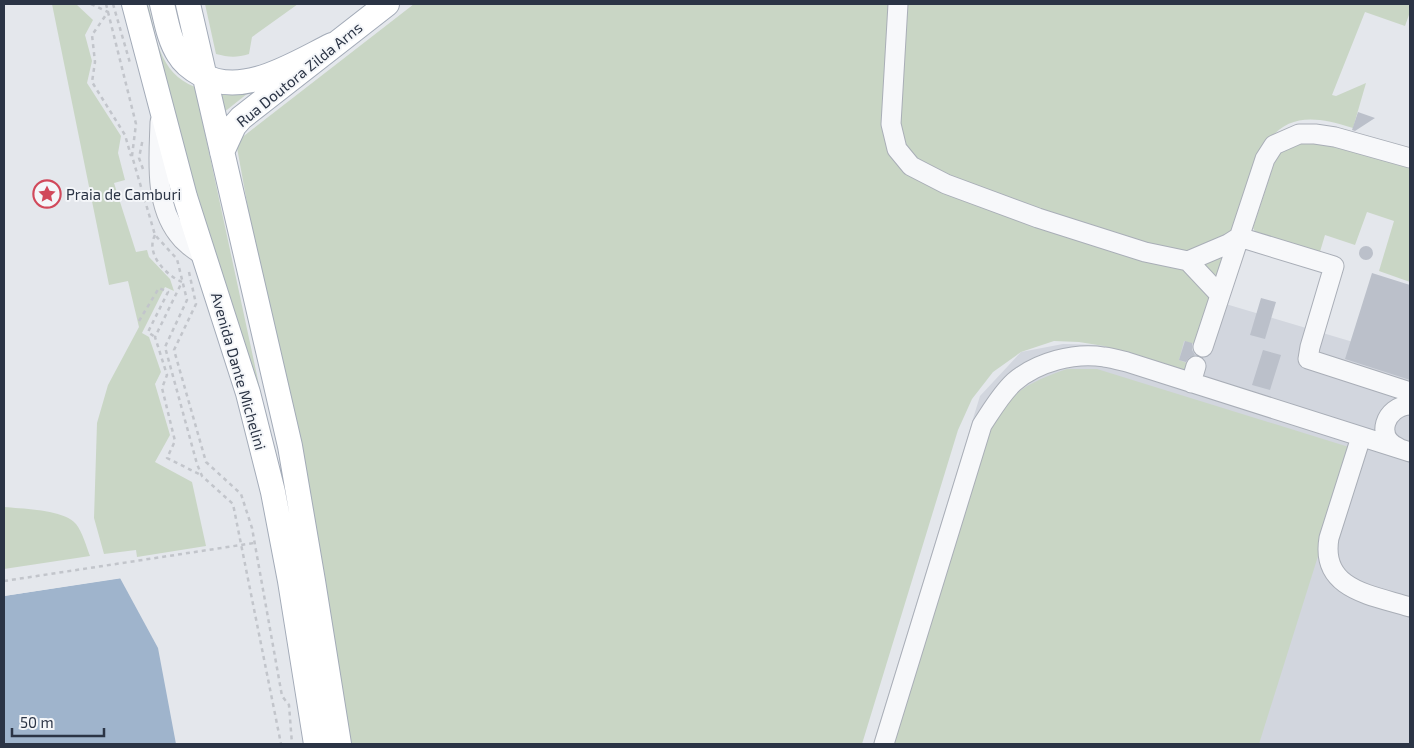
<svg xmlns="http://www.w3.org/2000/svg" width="1414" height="748" font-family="'Exo 2',sans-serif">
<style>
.built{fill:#d2d6de}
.green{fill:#c9d6c5}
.water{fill:#9fb4cc}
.pier{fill:#e4e7ec}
.building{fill:#bbc0ca}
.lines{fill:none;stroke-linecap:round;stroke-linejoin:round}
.minor-casing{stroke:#a9aeb7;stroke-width:21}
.major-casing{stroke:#a3abb8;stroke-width:26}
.path{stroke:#c2c5cb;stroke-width:2.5;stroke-dasharray:4 4;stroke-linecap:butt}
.minor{stroke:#f7f8fa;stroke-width:19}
.major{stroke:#fff;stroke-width:24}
.labels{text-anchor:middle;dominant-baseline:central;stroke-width:4;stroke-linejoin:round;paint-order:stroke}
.street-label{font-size:15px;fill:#2b3445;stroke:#f4f6f9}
.poi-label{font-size:15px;fill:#2b3445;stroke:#f4f6f9;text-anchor:start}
</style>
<rect width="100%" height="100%" fill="#e4e7ec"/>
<path class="built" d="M1192,294L1410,359V744H873L980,396L1021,352L1063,344L1102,345Z"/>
<path class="green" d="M52,4H76L93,20L85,35L92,61L87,83L121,136L118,153L125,180L114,183L136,252L147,250L149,257L170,279L174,291L165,287L142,333L149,337L161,372L155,384L170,435L155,462L192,482L206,546L137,557L136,550L104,554L94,518L97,423L108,385L139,327L128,281L109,285Z
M138,4H148C157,38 158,72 195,87L278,473Z
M205,4H298L252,37L249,54C236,58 228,57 216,54Z
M414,4H1410V12L1405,26L1365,12L1332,95L1336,96L1366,83L1353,128C1309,114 1281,113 1257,158L1194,344L1184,341L1179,360L1187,363L1185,370L1104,346L1079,342L1054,341L1021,352L993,372L972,399L958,430L862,744H345L236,142Z
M257,86L223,113L216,87Z
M1308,136L1410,162V282L1379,271L1394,221L1367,212L1355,245L1325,235L1319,255L1257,235L1253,228L1274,164L1281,151Z
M1067,369H1097L1352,448L1259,744H893L990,430C994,423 998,414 1004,407C1019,386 1044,377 1067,369Z
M4,507C23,509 63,509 76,524C83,533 86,546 90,556L4,569Z"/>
<path class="water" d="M120,578L158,648L176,744H4V596Z"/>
<path class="pier" d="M120,576L123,578L4,596V593Z"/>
<path class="building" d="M1358,112L1375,118L1355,131L1352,130Z
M1359 253a7 7 0 1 1 14 0a7 7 0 1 1-14 0Z
M1372,273L1410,285V380L1345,359Z
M1261,298L1276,302L1265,339L1250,335Z
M1185,341L1192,343V350L1195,355L1189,358L1186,362L1179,360Z
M1263,350L1281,355L1270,390L1252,385Z"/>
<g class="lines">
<g class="minor-casing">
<path id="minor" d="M898,4L891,124L897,149L911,166L946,184L1038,218L1145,252L1188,261L1228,244L1239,237L1334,266L1310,347L1308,359L1410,392
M160,122C159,158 154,203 178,234C185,244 195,250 204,256
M1188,261L1220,295
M1203,347L1265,159L1274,145L1299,134H1315L1335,137L1410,158
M1191,383L1196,366
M1361,437L1329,538C1320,590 1372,595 1410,607
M1399,448C1374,438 1385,406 1410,405
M884,744L982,425C992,410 1001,394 1014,382C1037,362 1075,352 1104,357C1112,358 1119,360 1127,362L1410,452"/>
</g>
<g class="major-casing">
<path id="major" d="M134,4L185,197L248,393L273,492L290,581L316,744
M162,4C166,20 169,40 179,55C184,64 193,70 202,75C243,98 295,63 332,45
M188,4L290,446L313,581L339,744
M222,152L234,126L241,118L387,4"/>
</g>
<path class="path" d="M91,4L108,12L92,35L95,62L92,82L125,135L131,156
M106,4L136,124L132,156L155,235L177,259L187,300L165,347L197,464L202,476L233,504L281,744
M113,4L130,63
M143,169L139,158L143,138
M155,235C145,254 166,275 182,282L155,337L167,375L162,388L175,441L167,458L201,475
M189,272L196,304L174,350L206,462L241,494L252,528L282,696L289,705L292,744
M139,321L159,288L168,292L148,332L155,337
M4,581L254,543"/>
<use href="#minor" class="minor"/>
<use href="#major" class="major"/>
</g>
<defs>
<g id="sight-ring" transform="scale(1.4375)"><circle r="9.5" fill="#f4f6f9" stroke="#d1495b" stroke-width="1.5"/><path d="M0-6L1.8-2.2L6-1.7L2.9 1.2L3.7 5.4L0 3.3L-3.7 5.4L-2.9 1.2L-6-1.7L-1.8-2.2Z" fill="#d1495b"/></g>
</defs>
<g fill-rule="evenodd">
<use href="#sight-ring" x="47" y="194"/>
</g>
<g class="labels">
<g class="street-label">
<text transform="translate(299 74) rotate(-39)">Rua Doutora Zilda Arns</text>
<text transform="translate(239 371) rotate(74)">Avenida Dante Michelini</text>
</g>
<g class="poi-label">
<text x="66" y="194">Praia de Camburi</text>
</g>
</g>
<rect width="1414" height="748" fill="none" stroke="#2b3445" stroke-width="10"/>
<path d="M12 728v8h92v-8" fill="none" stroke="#2b3445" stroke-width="2.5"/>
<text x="20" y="728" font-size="15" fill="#2b3445" stroke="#f4f6f9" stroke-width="4" paint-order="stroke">50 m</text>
</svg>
